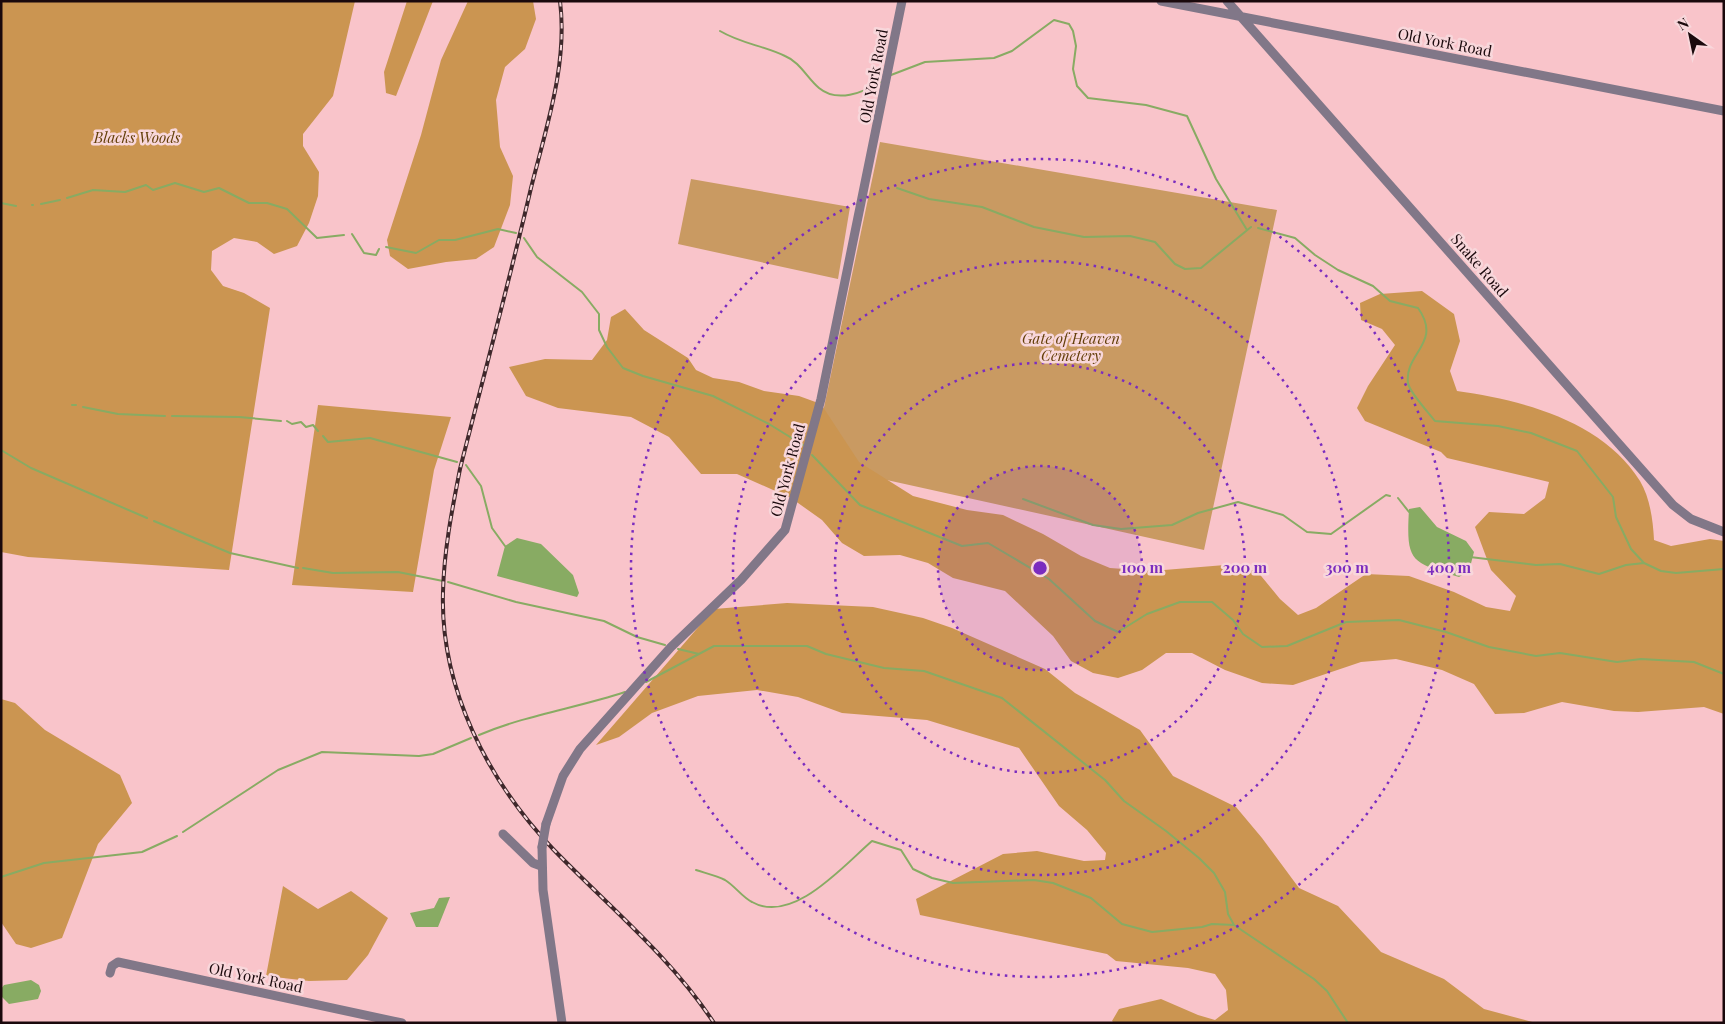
<svg xmlns="http://www.w3.org/2000/svg" width="1725" height="1024" font-family="'Playfair Display',serif">
<style>
.green{fill:#c99a62}
.forest{fill:#cb9551}
.water{fill:#88ab63}
.lines{fill:none;stroke-linecap:round;stroke-linejoin:round}
.stream{stroke:#88ab63;stroke-width:2}
.minor{stroke:#817788;stroke-width:9}
.rail-casing{stroke:#3f282b;stroke-width:4}
.rail{stroke:#f8d7db;stroke-width:2;stroke-dasharray:5.5;stroke-linecap:butt}
.minor-bridge{stroke:#817788;stroke-width:9}
.ring{fill:none;stroke:#7b2cbf;stroke-width:2.5;stroke-dasharray:2.5 5}
.labels{text-anchor:middle;dominant-baseline:central;stroke-width:5;stroke-linejoin:round;paint-order:stroke}
.street-label{font-size:15px;fill:#1a090c;stroke:#f8d7db}
.park-label{font-size:15px;font-style:italic;fill:#643f09;stroke:#f8d7db}
.centre{fill:#7b2cbf;stroke:#f8d7db;stroke-width:2.5}
.ring-label{font-size:15px;text-anchor:middle;font-weight:bold;fill:#7b2cbf;stroke:#f8d7db;stroke-width:5;stroke-linejoin:round;paint-order:stroke}
</style>
<rect width="100%" height="100%" fill="#f9c4ca"/>
<path class="green" d="M880,142L1277,210L1204,550L855,473L823,412Z
M691,179L850,207L838,279L678,244Z"/>
<path class="forest" d="M1,1H355L333,96L303,134V146L319,172L318,196L309,223L297,246L274,254L257,242L234,238L212,251L211,270L223,286L244,293L270,308L229,570L28,557L1,552Z
M407,1H433L396,96L386,93L384,72Z
M468,1H533L536,19L525,49L505,67L496,100L500,147L513,176L510,205L494,247L476,259L446,262L408,269L390,256L387,240L421,135L441,60Z
M1422,291L1454,314L1460,341L1450,371L1457,391C1522,400 1603,421 1640,481C1650,498 1653,520 1654,540L1671,546L1710,539L1724,541V714L1704,707L1638,712L1614,711L1562,702L1524,713L1495,714L1474,684L1442,670L1396,659L1361,662L1293,685L1262,683L1225,670L1192,653H1166L1142,670L1118,678L1093,673L1071,661L1053,636L1005,591L953,578L928,563L900,555L864,556L842,543L822,520L791,498L737,474H701L669,437L631,417L558,408L526,396L509,367L545,359L592,360L607,340L611,317L625,309L644,330L688,358L696,370L713,378L739,382L764,391L799,396L821,404L859,462L913,496L967,510L1003,515L1043,534L1081,556L1110,568L1152,571L1225,565L1257,571L1280,599L1298,615L1316,608L1366,574L1409,576L1454,592L1486,607L1510,611L1516,596L1491,570L1475,527L1489,512L1524,514L1545,498L1549,482L1447,458L1441,452L1365,421L1357,408L1368,386L1395,345L1382,329L1361,320L1360,303L1380,294Z
M318,405L451,417L434,470L413,592L292,585Z
M787,603L873,607L923,618L952,628L1045,669L1075,693L1140,730L1173,776L1236,807L1262,838L1299,888L1338,906L1381,952L1444,979L1484,1009L1536,1023H1114L1112,1021L1119,1009L1161,999L1198,1015L1215,1020L1228,1010L1226,990L1215,974L1188,968L1116,961L1107,954L920,915L916,899L1003,854L1037,851L1084,861L1105,860L1106,853L1087,830L1059,806L1019,748L927,720L842,713L798,697L757,690L698,696L652,713L619,737L596,745L714,609Z
M1,699L15,703L45,730L120,775L132,803L98,844L62,938L31,948L16,944L1,922Z
M283,886L318,909L351,891L388,918L368,955L347,980L309,981L266,976Z"/>
<path class="water" d="M1420,507L1437,527L1466,541L1474,552L1469,571L1459,577C1410,562 1406,562 1409,509Z
M517,538L541,544L573,575L579,593L577,597L497,576L505,546Z
M450,897L438,927H416L410,913L434,908L439,898Z
M31,980L39,985L41,991L38,999L9,1004L2,997L1,989L4,985Z"/>
<g class="lines">
<path class="stream" d="M720,31C742,44 762,45 785,56C800,62 807,78 819,88C837,103 863,93 880,82
M891,75L925,62L994,58L1012,51L1054,20L1069,24L1073,31L1076,46L1073,69L1077,86L1088,98L1146,105L1187,116L1216,179L1247,230
M897,188L929,199L982,207L1034,227L1084,237L1130,236L1155,242L1175,264L1185,269L1201,268L1251,227
M67,198L93,190L125,192L146,185L153,190L175,183L204,192L219,188L249,203H267L287,209L317,238L344,235
M1,203L16,206
M41,204L60,200
M32,205H33
M1258,228L1295,238L1315,255L1338,270L1373,286L1390,301L1418,308C1443,343 1404,353 1408,383C1409,392 1429,413 1435,421L1498,426L1531,433L1577,451L1613,497L1616,517L1631,549L1644,563L1661,571L1676,573L1724,569
M352,234L364,253L376,255L379,249
M524,238L537,257L582,292L599,314V330L607,347L623,368L643,376L713,396L769,424L803,445
M386,247L416,253L439,240H455L498,229L516,233
M72,405H76
M83,407L118,414L165,416
M172,416L239,417L281,421
M287,421L292,424L301,422L306,427L313,425L318,431
M323,436L328,442L370,438L457,462
M1,450L31,468L147,518
M812,455L860,505L962,546L988,543L1049,579L1095,621L1118,632L1147,614L1180,602H1212L1233,620L1243,634L1262,647L1287,646L1346,622L1399,620L1446,632L1489,647L1536,656L1560,653L1617,662L1641,659L1694,662L1724,674
M466,465L481,486L492,528L505,546
M1398,498L1409,512
M1023,499L1093,525L1121,529L1172,525L1198,513L1238,502L1283,515L1307,532L1331,534L1386,495L1390,496
M154,521L230,553L298,568
M1470,557L1536,565L1560,564L1599,574L1626,565L1644,563
M303,568L333,573L398,572L443,581
M448,582L516,602L604,621L637,637L665,645
M678,649L699,654
M646,682L714,646H807L826,654L884,668L924,671L1002,698L1105,780L1124,801L1166,831L1199,858L1214,873L1225,892L1228,914L1234,925L1314,979L1327,991L1348,1023
M479,735C526,715 577,708 625,692
M183,832L278,770L322,752L419,756L433,754L471,738
M696,870C705,873 717,876 725,880C735,886 742,897 752,902C793,925 844,865 872,841L901,850L913,869L932,878L953,883L1034,880L1053,883L1091,898L1122,924L1152,932L1202,927L1212,924L1234,925
M1,877L44,863L142,852L177,836"/>
<path class="minor" d="M1161,1L1724,111
M1227,1L1673,505L1691,519L1724,532
M546,824L563,776L580,749L671,647L741,580L785,530L821,399L902,1
M503,834L533,863L541,866
M542,847L543,890L562,1023
M110,973L112,966L118,962L402,1023"/>
<g class="rail-casing">
<path id="rail" d="M560,1C568,64 546,128 531,188C509,282 484,375 460,469C452,510 444,550 443,592C440,688 488,781 553,849C608,906 670,956 714,1023"/>
</g>
<use href="#rail" class="rail"/>
<path class="minor-bridge" d="M542,847L546,824"/>
</g>
<circle cx="1040" cy="568" r="102" fill="#7b2cbf" fill-opacity=".12"/>
<g class="ring">
<circle cx="1040" cy="568" r="102"/>
<circle cx="1040" cy="568" r="205"/>
<circle cx="1040" cy="568" r="307"/>
<circle cx="1040" cy="568" r="409"/>
</g>
<g class="labels">
<g class="street-label">
<text transform="translate(1445 42) rotate(11)">Old York Road</text>
<text transform="translate(873 76) rotate(-79)">Old York Road</text>
<text transform="translate(1480 265) rotate(49)">Snake Road</text>
<text transform="translate(787 470) rotate(-75)">Old York Road</text>
<text transform="translate(256 977) rotate(12)">Old York Road</text>
</g>
<g class="park-label">
<text x="137" y="137">Blacks Woods</text>
<text x="1071" y="338">Gate of Heaven<tspan x="1071" dy="17">Cemetery</tspan></text>
</g>
</g>
<circle cx="1040" cy="568" r="8" class="centre"/>
<g class="ring-label">
<text x="1142" y="573">100 m</text>
<text x="1245" y="573">200 m</text>
<text x="1347" y="573">300 m</text>
<text x="1449" y="573">400 m</text>
</g>
<rect width="1725" height="1024" fill="none" stroke="#1a090c" stroke-width="5"/>
<g transform="translate(1690 35) rotate(327)" stroke="#f8d7db" stroke-width="4" paint-order="stroke">
<path d="M0-4L9 19L0 12L-9 19Z" fill="#1a090c"/>
<text y="-8" font-size="14" font-weight="bold" text-anchor="middle" fill="#1a090c">N</text>
</g>
</svg>
